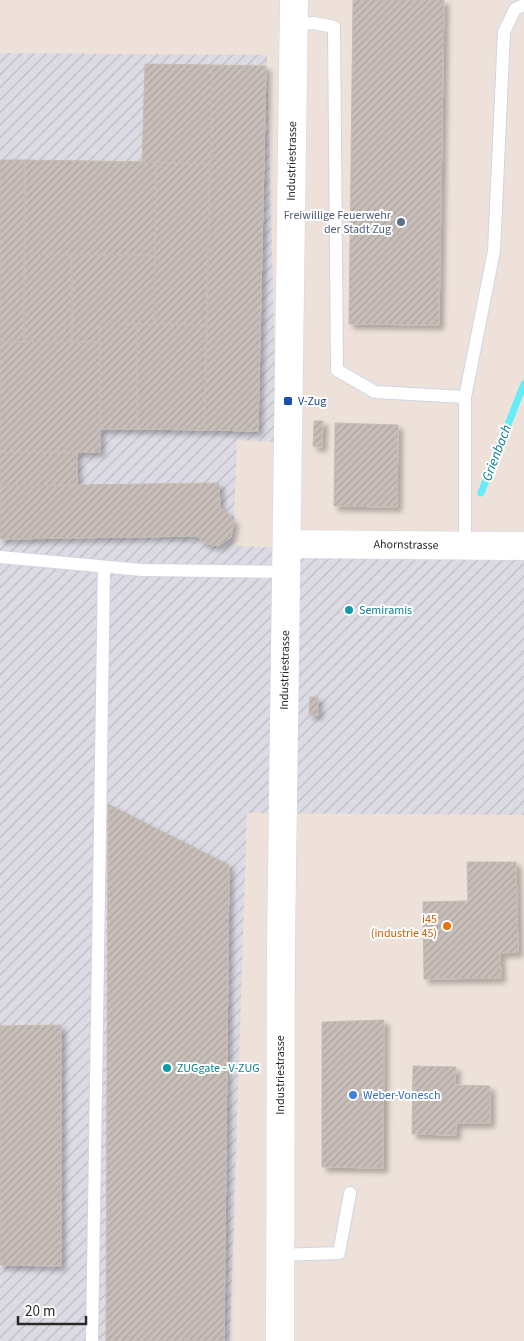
<svg xmlns="http://www.w3.org/2000/svg" width="524" height="1341" font-family="'Source Sans 3',sans-serif">
<style>
.industrial{fill:url(#industrial-furrows)}
.lines{fill:none;stroke-linecap:round;stroke-linejoin:round}
.stream{stroke:#63edf8;stroke-width:7}
.building{fill:url(#building-hatch);stroke:#c8bcb3;filter:url(#shadow)}
.lane-casing{stroke:#ced6e3;stroke-width:14}
.secondary-casing{stroke:#ced6e3;stroke-width:29}
.lane{stroke:#fff;stroke-width:12}
.secondary{stroke:#fff;stroke-width:28}
.service-dot{fill:#5c6f8a;stroke:#fff;stroke-width:2}
.transit-dot{fill:#1a4fb4;stroke:#fff;stroke-width:2}
.culture-dot{fill:#0f9aa8;stroke:#fff;stroke-width:2}
.food-dot{fill:#e8710a;stroke:#fff;stroke-width:2}
.shop-dot{fill:#3f7fe0;stroke:#fff;stroke-width:2}
.labels{text-anchor:middle;dominant-baseline:central;stroke-width:4;stroke-linejoin:round;paint-order:stroke}
.street-label{font-size:12px;fill:#292929;stroke:#fff}
.service-label{font-size:12px;fill:#4e5e75;stroke:#fff;text-anchor:end}
.transit-label{font-size:12px;fill:#164399;stroke:#fff;text-anchor:start}
.culture-label{font-size:12px;fill:#0d838f;stroke:#fff;text-anchor:start}
.food-label{font-size:12px;fill:#c56008;stroke:#fff;text-anchor:end}
.shop-label{font-size:12px;fill:#366cbe;stroke:#fff;text-anchor:start}
.water-label{font-size:14px;font-style:italic;fill:#047f94;stroke:#fff}
</style>
<defs>
<pattern id="industrial-furrows" width="10" height="10" patternUnits="userSpaceOnUse" patternTransform="scale(1.25)"><rect width="10" height="10" fill="#dcdbe4"/><path d="M-1 1l2-2M0 10L10 0M9 11l2-2" fill="none" stroke="#bdbcc4"/></pattern>
<pattern id="building-hatch" width="6" height="6" patternUnits="userSpaceOnUse" patternTransform="scale(1.25)"><rect width="6" height="6" fill="#c8beb9"/><path d="M-1 1l2-2M0 6l6-6M5 7l2-2" fill="none" stroke="#aca39f"/></pattern>
<filter id="shadow"><feDropShadow dx="4.5" dy="4.5" stdDeviation="2.5" flood-color="#0004"/></filter>
</defs>
<rect width="100%" height="100%" fill="#ede1d9"/>
<path class="industrial" d="M0,53L267,55L277,442L237,440L233,546L524,557V815L247,813L230,1341H0Z"/>
<g class="lines">
<path class="stream" d="M481,493L524,384"/>
</g>
<path class="building" d="M353,0H444L439,325L349,324Z
M145,64L212,65L210,164L142,162Z
M212,65L266,66L258,431L205,430Z
M0,160H25L24,342H0Z
M25,160L156,162L155,255L24,254Z
M156,162L210,164L206,325L154,324Z
M24,254L72,255V342H24Z
M72,255H155L154,324L100,323V342H72Z
M100,323L137,324V429H100Z
M137,324L206,325L205,430L137,429Z
M0,342H100V452H0Z
M314,421H323L322,447L313,446Z
M335,423L398,425L397,507L334,506Z
M77,451V486H0V452Z
M219,483L220,509L225,510L234,522L231,537L218,546L203,543L198,536L0,539V486Z
M310,697H318V715H309Z
M108,804L229,865L224,1341H106Z
M467,862H516L518,952L500,953L501,978L424,979L423,902L468,901Z
M384,1020L383,1168L322,1167V1022Z
M61,1025V1266L0,1265V1026Z
M413,1066L456,1067L455,1085L490,1086V1123H456V1135L412,1134Z"/>
<g class="lines">
<g class="lane-casing">
<path id="lane" d="M294,25L314,23L334,27L337,370L375,392L465,397
M465,546V397L494,251L504,32L515,9L524,5
M0,557L142,570L287,572
M279,1255L339,1253L350,1193
M92,1341L104,568"/>
</g>
<g class="secondary-casing">
<path id="secondary" d="M287,544L524,546
M280,1341L281,945L294,0"/>
</g>
<use href="#lane" class="lane"/>
<use href="#secondary" class="secondary"/>
</g>
<circle class="service-dot" cx="401" cy="222" r="5"/>
<rect class="transit-dot" x="283" y="396" width="10" height="10" rx="2.5"/>
<g class="culture-dot">
<circle cx="349" cy="610" r="5"/>
<circle cx="167" cy="1068" r="5"/>
</g>
<circle class="food-dot" cx="447" cy="926" r="5"/>
<circle class="shop-dot" cx="353" cy="1095" r="5"/>
<g class="labels">
<g class="street-label">
<text transform="translate(292 161) rotate(-89)">Industriestrasse</text>
<text transform="translate(406 545) rotate(1)">Ahornstrasse</text>
<text transform="translate(285 670) rotate(-89)">Industriestrasse</text>
<text transform="translate(280 1075) rotate(-90)">Industriestrasse</text>
</g>
<g class="service-label">
<text x="391" y="215">Freiwillige Feuerwehr<tspan x="391" dy="14">der Stadt Zug</tspan></text>
</g>
<g class="transit-label">
<text x="298" y="401">V-Zug</text>
</g>
<g class="culture-label">
<text x="359" y="610">Semiramis</text>
<text x="177" y="1068">ZUGgate - V-ZUG</text>
</g>
<g class="food-label">
<text x="437" y="919">i45<tspan x="437" dy="14">(industrie 45)</tspan></text>
</g>
<g class="shop-label">
<text x="363" y="1095">Weber-Vonesch</text>
</g>
<g class="water-label">
<text transform="translate(497 453) rotate(-69)">Grienbach</text>
</g>
</g>
<path d="M18 1316v8h68v-8" fill="none" stroke="#292929" stroke-width="2.5"/>
<text x="25" y="1316" font-size="15" fill="#292929" stroke="#ffffff" stroke-width="4" paint-order="stroke">20 m</text>
</svg>
